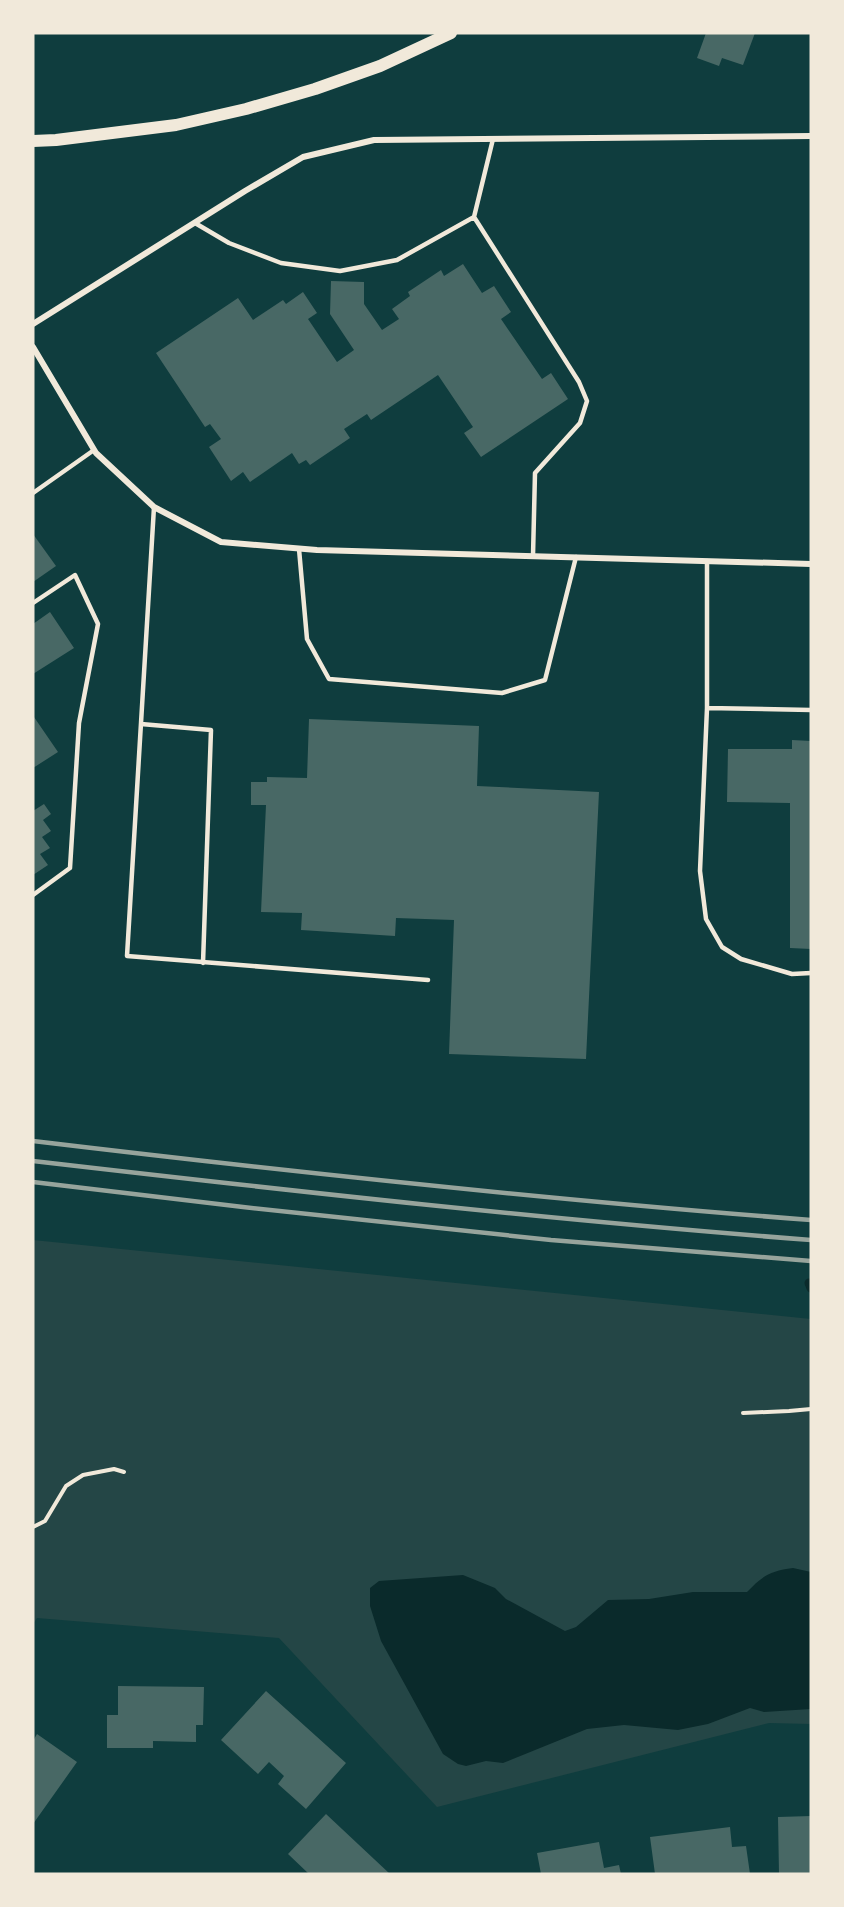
<svg xmlns="http://www.w3.org/2000/svg" width="844" height="1907" font-family="'Playfair Display',serif">
<style>
.green{fill:#244646}
.water{fill:#0a2a2b}
.lines{fill:none;stroke-linecap:round;stroke-linejoin:round}
.stream{stroke:#0a2a2b;stroke-width:9}
.building{fill:#486865}
.path{stroke:#f1e9da;stroke-width:4}
.service{stroke:#f1e9da;stroke-width:4.5}
.minor{stroke:#f1e9da;stroke-width:6}
.secondary{stroke:#f1e9da;stroke-width:12}
.rail{stroke:#97a49c;stroke-width:4.5}
</style>
<rect width="100%" height="100%" fill="#0f3d3e"/>
<path class="green" d="M33,1240L811,1319V1724L769,1723L437,1807L279,1638L37,1618L33,1624Z"/>
<path class="water" d="M793,1568L811,1572V1709L764,1712L750,1708L708,1724L678,1730L624,1725L587,1729L503,1763L486,1761L466,1766L458,1764L443,1754L381,1641L370,1606V1588L379,1581L463,1575L495,1588L506,1599L565,1631L576,1627L608,1600L649,1599L693,1592H747C762,1576 770,1571 793,1568Z"/>
<g class="lines">
<path class="stream" d="M809,1283L811,1288"/>
</g>
<path class="building" d="M706,33H755L743,65L722,58L719,66L697,58Z
M463,264L482,293L494,286L511,312L501,319L542,379L551,373L568,399L481,457L464,433L473,427L438,375L371,420L367,414L344,429L350,438L310,465L306,460L299,464L292,453L250,482L243,472L231,481L209,447L221,439L210,424L205,427L156,353L238,298L253,320L283,300L286,304L303,292L317,313L308,319L337,362L354,350L330,314L331,281L364,282V304L382,330L399,319L392,309L410,296L408,292L441,270L444,276Z
M33,534L56,566L33,582Z
M50,612L74,648L33,674V624Z
M33,717H34L58,752L33,768Z
M309,719L479,726L477,786L599,792L586,1059L449,1054L454,920L396,918L395,936L301,930L302,913L261,912L266,805H251V782H267V777L307,778Z
M792,740L811,741V949L790,948V803L727,802L728,749H792Z
M44,804L51,814L43,820L51,831L42,837L50,848L40,854L48,865L33,875V811Z
M118,1686L204,1687L203,1725H196V1742L153,1741V1748H107V1715H118Z
M266,1691L346,1763L306,1809L278,1784L284,1776L269,1762L258,1774L221,1740Z
M37,1734L77,1762L33,1824V1741Z
M326,1814L390,1874H309L288,1854Z
M811,1816V1874H779L778,1817Z
M730,1827L732,1847L746,1846L750,1874H655L650,1837Z
M599,1842L604,1868L619,1865L621,1874H541L537,1853Z"/>
<g class="lines">
<path class="path" d="M743,1413L789,1411L811,1409
M33,1527L45,1521L66,1486L83,1475L114,1469L124,1472"/>
<path class="service" d="M474,217L579,382L587,401L580,423L535,473L533,556
M195,223L229,243L281,263L340,271L397,260L474,217L493,139
M33,493L94,450
M154,507L127,956L428,980
M299,549L307,639L329,679L502,693L545,680L576,557
M707,561V708L811,710
M33,603L75,575L98,624L79,723L70,868L33,895
M707,708L700,871L706,919L722,947L741,959L792,974L811,973
M141,724L211,730L203,963"/>
<path class="minor" d="M33,324L245,191L303,157L374,140L811,136
M33,347L96,453L154,507L221,542L317,550L811,564"/>
<path class="secondary" d="M33,141L56,140L176,125L246,109L315,89L380,66L451,33"/>
<path class="rail" d="M33,1141C292,1172 551,1200 811,1220
M33,1161C292,1191 551,1220 811,1240
M33,1182L243,1207L551,1240L811,1261"/>
</g>
<rect width="844" height="1907" fill="none" stroke="#f1e9da" stroke-width="69"/>
</svg>
